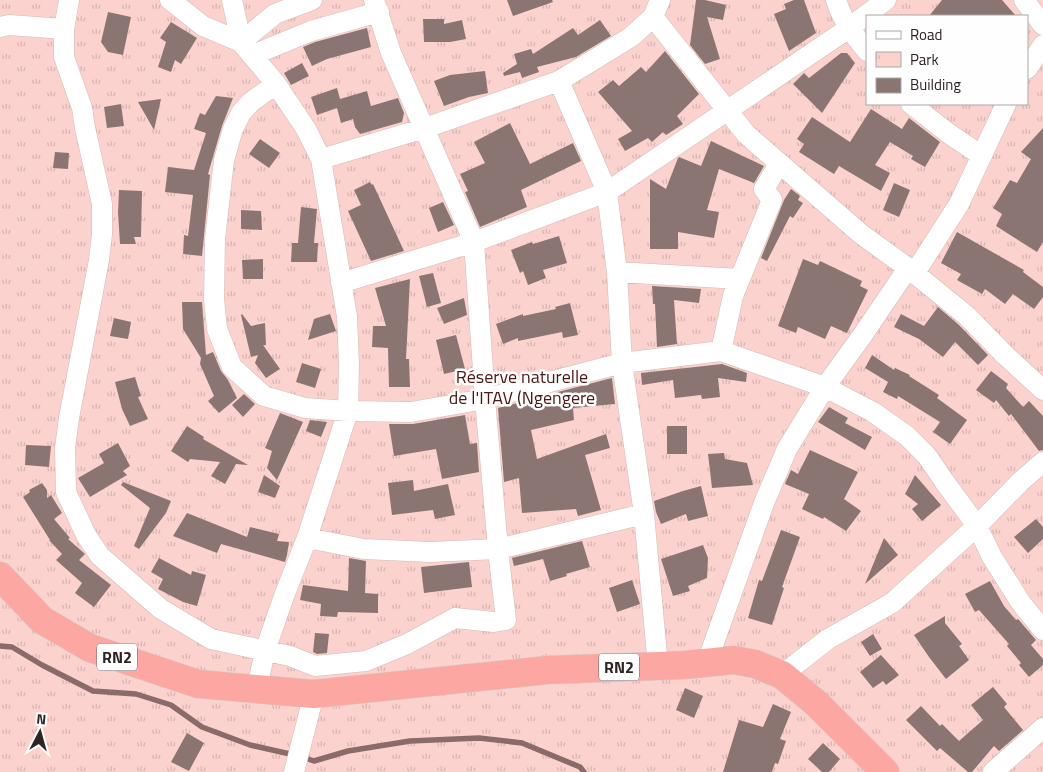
<svg xmlns="http://www.w3.org/2000/svg" width="1043" height="772" font-family="'Titillium Web',sans-serif">
<style>
.park{fill:url(#park-tufts);fill-rule:evenodd}
.lines{fill:none;stroke-linecap:round;stroke-linejoin:round}
.stream{stroke:#8a6b69;stroke-width:5.5}
.building{fill:#8b7573}
.minor-casing{stroke:#d3bbb8;stroke-width:21}
.trunk-casing{stroke:#d1cfcf;stroke-width:29}
.minor{stroke:#fff;stroke-width:20}
.trunk{stroke:#fca7a2;stroke-width:28}
.labels{text-anchor:middle;dominant-baseline:central;stroke-width:5;stroke-linejoin:round;paint-order:stroke}
.shield{fill:#fefefe;stroke:#6c6565;stroke-width:1}
.shield-label{font-size:16px;font-weight:bold;fill:#2e2423}
.park-label{font-size:18px;fill:#4c1818;stroke:#fefefe}
</style>
<defs>
<pattern id="park-tufts" width="24" height="20" patternUnits="userSpaceOnUse" patternTransform="scale(1.25)"><rect width="24" height="20" fill="#fcd2ce"/><path d="M3 7l-1-3M5 7V3M7 7l1-3M15 17l-1-3M17 17v-4M19 17l1-3" fill="none" stroke="#d8b4b1"/></pattern>
</defs>
<rect width="100%" height="100%" fill="#fdedeb"/>
<path class="park" d="M0,0H1043V772H0ZM867,16H1027V104H867Z"/>
<g class="lines">
<path class="stream" d="M0,646L12,647L42,665L93,691L136,694L171,705L202,727L250,745L299,756L314,761L348,751L410,741L479,738L522,743L580,767L584,772"/>
</g>
<path class="building" d="M507,0H552L553,2L513,16Z
M696,0H705L726,5L723,20L707,17L720,59L705,64L690,45Z
M794,0H804L816,33L789,51L774,14L786,9L784,4Z
M942,0H1002L1016,16H929Z
M108,12L131,17L123,55L108,52L101,42Z
M423,19H444V24L462,20L466,39L450,42H424Z
M600,20L611,36L576,57L537,67L539,72L522,78L520,72L504,76L503,73L517,64L514,54L531,49L533,54L573,28L578,35Z
M171,22L197,38L181,64L175,60L171,72L158,67L166,42L160,38Z
M367,28L371,47L327,59L312,66L303,47L315,42Z
M665,51L699,94L677,116L683,124L666,135L663,132L652,142L648,138L625,151L618,139L632,131L598,92L613,80L619,86L641,67L646,72Z
M841,53H847L855,63L822,113L793,84L804,73L809,78Z
M302,63L309,76L291,85L284,73Z
M485,71L488,93L469,97L444,106L434,81L450,75Z
M337,88L340,99L367,91L371,106L398,98L404,113L402,122L360,134L355,127L353,119L341,123L337,108L317,115L311,97Z
M216,96L233,98L222,126L208,174L210,175L202,256L183,254L184,235L188,236L193,195L165,192L168,167L194,170L206,133L194,129L200,113L205,115Z
M161,99L154,130L138,102Z
M121,104L124,126L107,128L104,107Z
M871,109L902,129L909,118L940,142L925,167L911,159L913,156L890,142L875,165L890,173L881,191L839,166L834,174L799,152L804,144L797,139L812,117L850,142Z
M510,123L530,164L573,143L581,161L521,190L527,207L480,227L465,192L468,191L460,174L485,163L474,142Z
M1043,128V242L1037,252L996,226L1002,214L993,208L1010,180L1017,183L1031,159L1021,152Z
M260,139L280,153L269,168L249,154Z
M711,141L764,166L754,183L719,169L707,210L719,212L714,238L678,232V249H650V179L666,189L678,158L679,157L701,166Z
M55,152L69,153L68,169L53,168Z
M370,182L372,185L373,184L404,251L371,261L348,211L361,205L354,190Z
M894,183L910,190L899,217L883,210Z
M791,189L800,196L798,200L803,203L793,218L790,216L767,261L761,258L784,200Z
M119,190L142,191L141,237H134L136,244H120L118,213Z
M443,202L454,225L438,232L429,208Z
M301,207L317,209L314,243H318L317,262H291L292,243H298Z
M241,210L261,211L262,230L241,229Z
M957,232L1024,270L1023,272L1043,287V297L1034,309L1013,294L1005,304L985,289L982,294L957,280L961,274L941,263Z
M559,236L567,263L543,270L546,278L528,285L523,271L520,273L511,250L532,242L533,244Z
M263,259V279H243L242,260Z
M803,259L818,265L820,261L862,281L860,286L868,290L847,333L831,326L825,339L798,327L796,333L778,326Z
M433,273L441,303L427,307L419,276Z
M410,279L406,359H409L410,387H389L388,348L372,347L373,326H386L375,288Z
M652,286L701,289L699,303L674,300L677,344L657,347L655,304H653Z
M464,298L467,315L444,324L437,308Z
M182,302H202L206,355L213,352L221,371L228,380L237,398L219,413L208,401L214,396L200,364L201,358L183,329Z
M570,303L578,335L563,338L562,332L518,341V338L503,344L496,324L523,314V316L556,309L555,307Z
M938,307L959,325L988,355L978,365L955,342L943,357L919,339L894,327L901,314L924,326Z
M242,314L251,326L265,323L266,345H263L280,369L266,378L255,363L258,355L251,357L241,315Z
M330,314L336,331L308,340L314,319Z
M114,318L131,322L128,339L110,336Z
M456,335L465,369L444,374L436,340Z
M872,355L894,370L895,368L910,375L909,376L939,395L937,398L967,420L950,444L933,432L940,422L898,396L897,399L883,392L888,382L865,368Z
M302,363L321,369L315,388L296,382Z
M722,364L747,373L746,382L718,378L720,397L702,399L701,395L675,398L673,380L642,385L641,373Z
M991,371L1008,384L1006,388L1023,407L1029,401L1043,416V450L1039,451L1011,414L1009,416L996,400L994,403L976,390Z
M135,377L141,396L138,397L148,419L130,426L122,409L115,382Z
M612,378L615,404L573,408L574,420L531,430L537,459L606,434L610,448L585,455L601,510L578,516L576,509L522,513L519,478L504,482L498,408L529,400L531,408L560,401L558,392Z
M244,394L255,404L243,417L232,405Z
M829,407L848,418L845,423L872,437L865,450L818,422Z
M280,413L303,422L277,480L267,468L272,451L265,448Z
M465,415L470,444L477,443L479,472L442,479L436,449L394,456L389,424H413Z
M310,420L327,422L321,437L306,431Z
M187,426L204,437L203,439L248,465L236,464L225,484L211,476L220,462L190,459L188,462L171,451Z
M667,426H687V454H667Z
M118,443L130,466L123,471L127,475L90,497L78,478L104,463L99,454Z
M26,445L51,446L49,467L25,465Z
M810,450L858,472L844,499L861,511L846,531L824,517L823,519L802,509L809,494L785,484L791,470L798,474Z
M724,453L725,459L747,463L753,485L712,488L708,454Z
M264,475L280,486L275,498L258,492Z
M915,475L941,505L922,521L912,509L918,504L905,494Z
M413,480L414,491L448,484L455,515L435,519L433,510L392,515L388,483Z
M123,482L171,501L166,513L139,549L134,546L150,508L121,485Z
M42,483L47,490V498L51,495L62,513L54,519L70,538L68,539L85,554L79,560L111,585L94,607L75,593L82,583L56,560L62,554L49,540H50L23,497L30,492L29,490Z
M701,486L708,516L688,521L686,514L661,524L656,512L654,501L683,491Z
M187,513L247,537L250,527L279,534L277,541L289,542L287,555L285,562L221,544L217,553L173,536Z
M1036,519L1043,527V539L1028,553L1014,537Z
M781,530L800,537L782,587L784,588L772,625L748,618L759,580L762,581Z
M884,538L898,555L865,584Z
M582,541L590,567L566,574L567,576L550,581L543,559L514,566L512,558Z
M703,545L708,558L707,578L688,586L690,591L673,596L661,559Z
M159,558L191,575L192,571L206,575L197,606L183,602L158,589L163,579L151,572Z
M349,558L366,561L365,593L378,594V613L338,612L337,617L320,616L321,604L300,600L303,585L348,591Z
M469,562L472,587L424,593L421,567Z
M632,580L640,604L617,612L609,588Z
M990,581L1004,606L1016,620L1018,619L1036,640L1031,645L1043,659V665L1029,677L1019,665L1021,663L1007,646L1009,644L979,610L975,612L965,594Z
M945,616V623L962,644L959,646L969,660L946,679L929,657L914,635Z
M315,633L329,634L327,653L317,654L313,652Z
M873,634L882,649L870,656L861,642Z
M881,655L899,675L886,685L883,681L873,688L860,672Z
M993,687L1007,704L1004,707L1023,730L999,751L994,746L972,772H968L940,748L937,751L906,720L921,706L940,726L942,724L959,741L983,720L971,705Z
M685,688L703,696L694,718L676,710Z
M773,704L791,712L780,739L786,741L778,764L775,763L772,772H723L739,720L763,727Z
M187,733L204,743L189,771L171,762Z
M823,743L840,759L829,772H822L808,759Z"/>
<g class="lines">
<g class="minor-casing">
<path id="minor" d="M69,0L64,29V57L82,108L85,128L102,204V234L99,260L69,418L65,448L66,492L86,535L100,556L161,609L211,639L290,656L315,666L366,661L407,644L455,618L494,622L506,620L498,549L485,399L474,242L391,53L374,0
M170,0L203,26L241,42L276,84L306,129L321,159L347,317L349,364L348,411L307,538L284,596L265,651L257,688
M232,0L241,42L275,14L312,0
M836,0C842,20 854,35 867,51
M1024,0L1043,25
M653,17L746,134L861,234L908,268L967,316L1005,355L1043,390
M0,27L9,25L64,29
M253,55L311,31L379,12
M1027,69L1043,45
M559,81L607,192L617,272L622,363L644,514L658,666
M276,84L251,102L241,113L233,129L224,160L215,239L214,299L217,329L232,367L264,396L305,408L348,411L411,412L485,399L622,363L721,351L825,387L873,412L907,436L927,456L944,481L977,526L992,557L1021,603L1043,630
M911,104L948,133L982,156
M321,159L425,128L559,81L631,37L653,17L660,0
M617,272L740,279
M914,274L959,204L1006,104
M341,283L474,242L607,192L849,28L886,0
M721,351L733,296L772,200L764,189L779,164
M307,538L364,549L430,552L498,549L644,514
M707,662L764,503L787,449L825,387L862,336L908,268
M782,675L828,639L892,603L977,526L1020,482L1043,462
M294,772L314,694
M993,772L1043,728"/>
</g>
<g class="trunk-casing">
<path id="trunk" d="M0,576L42,620L90,648L198,684L314,694L548,670L685,665L734,660L755,664L782,675L816,703L885,772"/>
</g>
<use href="#minor" class="minor"/>
<use href="#trunk" class="trunk"/>
</g>
<g class="labels">
<g class="shield">
<rect x="97" y="643.5" width="40" height="27" rx="4"/>
<rect x="599" y="653.5" width="40" height="27" rx="4"/>
</g>
<g class="shield-label">
<text x="117" y="657">RN2</text>
<text x="619" y="667">RN2</text>
</g>
<g class="park-label">
<text x="522" y="376">Réserve naturelle<tspan x="522" dy="21">de l'ITAV (Ngengere</tspan></text>
</g>
</g>
<rect x="866" y="15" width="162" height="90" fill="#fefefe" stroke="#aba7a6"/>
<rect x="876" y="31" width="25" height="8" fill="#ffffff" stroke="#aba7a6"/>
<text x="910" y="40" font-size="15" fill="#2e2423">Road</text>
<rect x="876" y="52" width="25" height="15" fill="url(#park-tufts)" stroke="#aba7a6"/>
<text x="910" y="65" font-size="15" fill="#2e2423">Park</text>
<rect x="876" y="78" width="25" height="15" fill="#8b7573" stroke="#aba7a6"/>
<text x="910" y="90" font-size="15" fill="#2e2423">Building</text>
<g transform="translate(40 732) rotate(6)" stroke="#fefefe" stroke-width="4" paint-order="stroke">
<path d="M0-4L9 19L0 12L-9 19Z" fill="#2e2423"/>
<text y="-8" font-size="14" font-weight="bold" text-anchor="middle" fill="#2e2423">N</text>
</g>
</svg>
